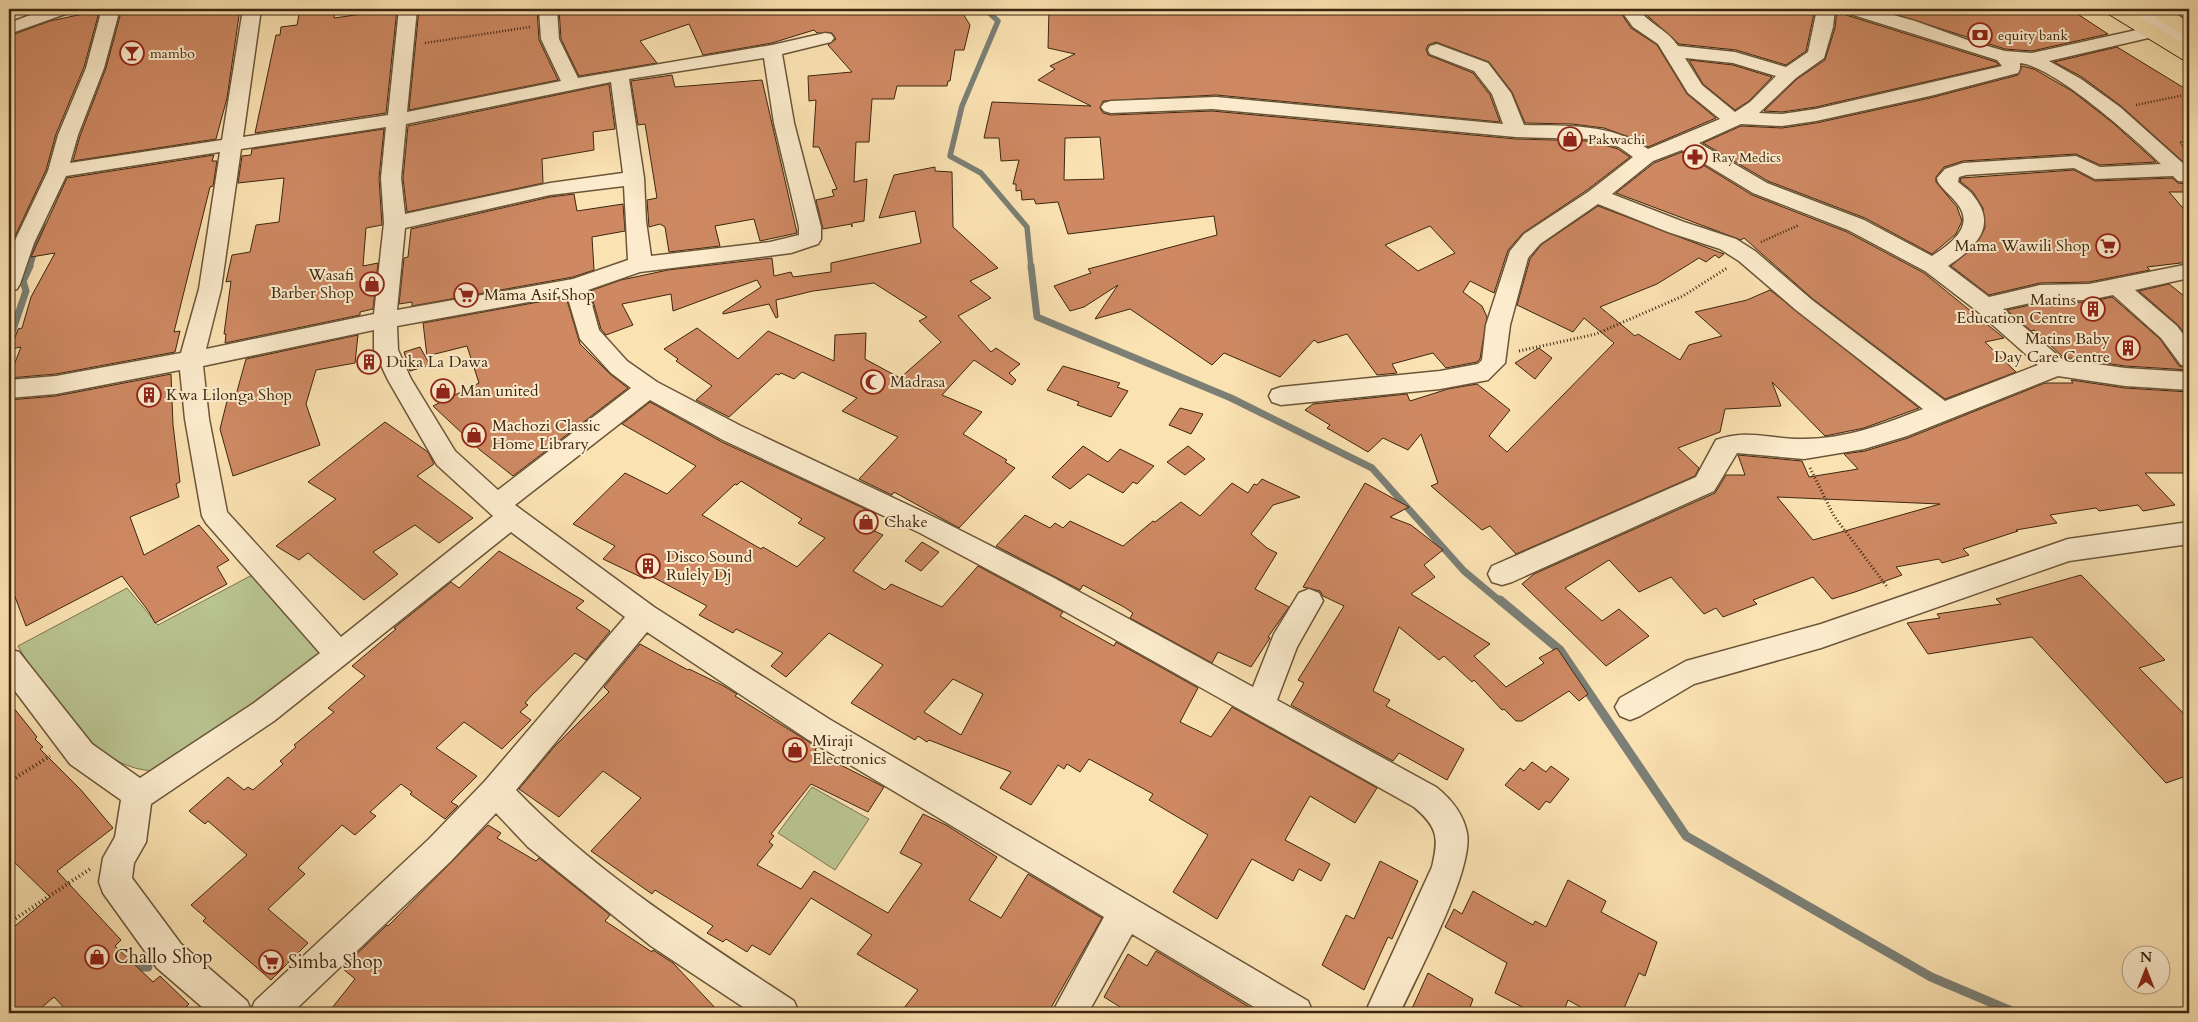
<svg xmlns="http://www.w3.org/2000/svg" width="2198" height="1022" font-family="Cardo,serif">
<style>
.green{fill:#b9c490;stroke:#7b7550}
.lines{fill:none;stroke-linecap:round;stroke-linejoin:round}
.stream-far2{stroke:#7b7f75;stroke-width:5.5}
.stream-far1{stroke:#7b7f75;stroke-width:7}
.stream{stroke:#7b7f75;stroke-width:9}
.building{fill:#ce8963;stroke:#3d260f;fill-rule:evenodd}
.minor-casing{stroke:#6c5538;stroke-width:3}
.highway-casing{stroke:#3d260f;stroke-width:2}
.path-far2{stroke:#3d260f;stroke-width:2.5;stroke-dasharray:1 2;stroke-linecap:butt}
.path-far1{stroke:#3d260f;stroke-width:3;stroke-dasharray:1 2.5;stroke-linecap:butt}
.path{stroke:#3d260f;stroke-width:4;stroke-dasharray:1 3;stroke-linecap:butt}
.minor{fill:#fceccd;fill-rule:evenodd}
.highway{fill:#fbe2b2;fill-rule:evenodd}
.labels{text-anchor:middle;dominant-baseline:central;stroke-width:4;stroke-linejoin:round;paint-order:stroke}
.far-poi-label{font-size:14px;fill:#3d260f;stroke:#fceccd;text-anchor:start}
.poi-label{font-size:16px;fill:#3d260f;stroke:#fceccd;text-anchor:start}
.near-poi-label{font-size:19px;fill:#3d260f;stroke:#fceccd;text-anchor:start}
</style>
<rect width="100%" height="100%" fill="#fbe2b2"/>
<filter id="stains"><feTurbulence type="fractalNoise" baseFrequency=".004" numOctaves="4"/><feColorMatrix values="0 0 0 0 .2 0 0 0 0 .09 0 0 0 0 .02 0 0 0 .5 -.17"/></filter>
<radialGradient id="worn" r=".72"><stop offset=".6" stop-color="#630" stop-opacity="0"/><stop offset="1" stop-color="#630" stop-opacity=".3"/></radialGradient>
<path class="green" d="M254,574L329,650L181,772C166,771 149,772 135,768C88,756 41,686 18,646L127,588L158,625Z
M812,787L869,819L835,870L778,833Z"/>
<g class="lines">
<path class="stream-far2" d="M985,9L998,21L962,106L950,156L981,173L1027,227L1031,267
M30,267L45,215"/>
<path class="stream-far1" d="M1031,266L1037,317L1231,398L1372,468L1464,571L1501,602
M9,341L26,291L23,281L30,266"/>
<path class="stream" d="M1500,600L1560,650L1686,836L1931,977L2016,1013
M131,975L139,967H148"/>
</g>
<path class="building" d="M118,9H240L227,98L216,139L73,161L80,136L106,68L120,16Z
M300,9H335L334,18L397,9L386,113L255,133L276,35H280L281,27L297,25Z
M419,9H537L539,40L558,80L409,110Z
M559,9H960L970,25L964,50H955L950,81H948L947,86H897L894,99H872L869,142H856L854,182L867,179L864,221L852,223V227L851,224L823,229L816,200L834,196L832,190L837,189L819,147H813L816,100L809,101L808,76L852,72L828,45L836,39L832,33H817L814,30L772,43L703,55L689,24L640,41L657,63L579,76L561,39Z
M1049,9H1208L1209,12L1250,14V10L1257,9H1618L1631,28L1657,45L1687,94L1716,118L1648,147L1635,139L1604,128L1572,124L1525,123L1512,92L1489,62L1436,42L1428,45L1426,49L1428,55L1473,73L1490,95L1500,122L1216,95L1103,101L1100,108L1103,113L1111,115L1212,111L1516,139L1591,141L1618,149L1630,157L1587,190L1523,233L1508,250L1494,293L1470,281L1463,292L1482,306L1487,317L1480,359L1477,362L1446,368L1433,353L1392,364L1397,373L1377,375L1347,334L1318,343L1314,340L1280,377L1224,353L1212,365L1130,309L1095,319L1118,285L1084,307L1070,311L1054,286L1091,273L1088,269L1217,235L1214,216L1068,234L1058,202L1036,204L1034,199L1022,200L1021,190L1016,191V184H1013L1019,160L1001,161L999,138H984L992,102L1091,106L1038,80L1055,69L1050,66L1075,54L1048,48ZM1100,137L1104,179L1064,180L1065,138ZM1430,226L1455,253L1418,271L1385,245Z
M1640,9H1815L1806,51L1786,65L1736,50L1679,44Z
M1837,9H1842L1846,15L1996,62L1999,65L1816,107L1782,112L1764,111L1797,79L1825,60L1835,28Z
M1878,9H2070L2108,34L2032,51L2005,49Z
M97,11L98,16L84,67L56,134L46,170L9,249V36L50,21Z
M2117,47L2189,91V142H2180L2189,155V167L2121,106L2082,77L2054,62Z
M1689,60L1733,65L1772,77L1749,101L1735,110L1703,84Z
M2022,66L2034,69L2072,91L2113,123L2156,162L2100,165L2076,154L1963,161L1944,167L1936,177V182L1957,207L1962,221L1956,234L1932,254L1865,218L1768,181L1703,143L1741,126L1782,128L1816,123L1930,98L2018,75Z
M672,75L675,87L762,80L797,233L760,241L754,219L715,226L720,246L669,252L665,227L660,224L649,227L647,200L657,198L645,124L638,125L631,81Z
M609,84L615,129L593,132L594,150L542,159L543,183L407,212L403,178L408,126Z
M384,129L379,178L382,225L366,228L363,266L378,263L373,309L360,312V315L225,343L226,334H224L231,281L226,282L232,255L250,252L256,225L279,222L284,178L238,183L242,156L251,155L252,149Z
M1682,152L1752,195L1847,232L1924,273L2004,338L1985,342L2016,372L1945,399L1813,299L1744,238L1741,240L1616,193L1654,163Z
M214,155L212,161H217L213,186L210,187L174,332L180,331L175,352L56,374L9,378L21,347L11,349L18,329L22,328L31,297L55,253L31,257L67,178Z
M935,167V171L952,172L953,227L998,268L970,281L991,298L958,316L991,352L996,348L1020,364L1009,373L1016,380L1012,385L974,360L942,395L982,412L963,434L1007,460L1005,462L1015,468L959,528L894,492L892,495L859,479L898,437L842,411L857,398L802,372L794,379L781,373L779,375L776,374L729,417L696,400L712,386L676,361L678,359L664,349L697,328L738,359L768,331L834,361L835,335L866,333L865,359L900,378L941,342L919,321L927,317L874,283L813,291L776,300L778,317L776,318L769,304L723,314V312L761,287L757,280L673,311L671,294L622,304L633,325L606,335L601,329L590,291L621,280L668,270L772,258L774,276L791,272L793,277L831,272V263L921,243L915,211L879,218L894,175Z
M2074,170L2095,181L2172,178L2178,183L2189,184V186H2183L2189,192H2169L2189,215V262L2147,267L2150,270L2089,282L2040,283L1989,295L1951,266L1975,246L1985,228L1983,208L1973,192L1960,181L1961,178Z
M574,194L577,211L623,204L625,231L592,237L594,270L573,277L412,306V302L399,304L404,258L408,257L411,229L550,197Z
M1598,206L1724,254L1719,258L1715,255L1706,262L1699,258L1657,284L1600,307L1635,336L1638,334L1680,360L1689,345L1722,336L1695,312L1747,300L1770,290L1919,408L1864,428L1825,436L1772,382L1781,406L1725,409L1720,432L1678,448L1699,468L1695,476L1516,554L1490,526L1482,530L1431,486L1438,483L1421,434L1408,450L1383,438L1368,452L1327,428L1330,425L1305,410L1313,404L1407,394L1410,401L1448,389L1477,384L1510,410L1489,436L1507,452L1614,343L1584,318L1573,332L1517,305L1530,259L1541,245Z
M2169,284L2189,300V339L2178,325L2139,291Z
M566,297L580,344L610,374L628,388L513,476L480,450L433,406L479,383L467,346L427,356L423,323Z
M2112,297L2160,339L2179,366L2189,369V370L2125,366L2063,357L2034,330L2031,331L2007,310L2040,303L2089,302Z
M358,335L355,363L316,370L306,404L320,445L233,476L220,429L228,397L236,395L246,359Z
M420,347L430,365L410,371L404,352Z
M1539,348L1552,358L1535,379L1515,363Z
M1063,366L1120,383L1117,387L1128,391L1111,417L1077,405L1079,402L1047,390Z
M171,374L173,425L180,482L176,484L179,497L130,517L144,555L199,525L229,560L217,567L227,584L155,623L149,612L122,576L26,626L9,581V400L56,396Z
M2071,380L2125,388L2189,392V473H2145L2175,505L2143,511L2138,505L2099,511L2096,508L2050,515L2057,523L2016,530L2018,531L1963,549L1969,555L1942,563L1939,559L1896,567L1902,575L1855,592L1832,599L1813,577L1753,600L1757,604L1723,617L1716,608L1704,614L1671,577L1639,592L1609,560L1565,588L1602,621L1619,609L1649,636L1606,666L1522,584L1534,574L1715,493L1726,475H1745L1738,455L1802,461L1809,477L1858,469L1844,454L1865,451L1908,438L2045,383H2073ZM1777,497L1940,504L1813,540Z
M650,402L722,442L876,514L866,527L883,535L853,571L885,590L891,584L942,607L978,566L1063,612L1060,616L1114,646L1116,642L1198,688L1180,722L1211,737L1232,707L1377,788L1355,823L1310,796L1285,840L1330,864L1321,881L1299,869L1293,881L1252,859L1217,919L1173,892L1208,835L1149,800L1153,794L1089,759L1080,772L1067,764L1064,769L1058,765L1031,805L1000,788L1011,772L929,740L927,742L918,736L915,740L851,703L883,665L829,633L786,677L771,666L783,653L736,629L733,633L699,615L707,606L649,575L645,579L603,559L615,546L573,524L625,473L667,494L696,466L622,424ZM741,481L802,519L798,523L825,538L797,567L763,547L761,549L702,515L735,484L737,485ZM953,679L983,694L961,735L924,712Z
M1180,408L1203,414L1191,434L1169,425Z
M385,422L428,452L434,464L417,476L473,518L439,543L415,525L373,552L398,574L364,600L308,553L299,560L276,546L336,499L308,482Z
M1083,446L1108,462L1120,449L1154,466L1137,484L1133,482L1123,493L1088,474L1070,489L1052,477Z
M1188,446L1205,459L1185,475L1167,462Z
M1262,479L1300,497L1273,505L1251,534L1267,548L1277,553L1255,589L1289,607L1268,637L1270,638L1251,667L1218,652L1212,663L1130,618L1133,613L1124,607L1083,585L1080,590L996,546L1025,515L1050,528L1055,523L1063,528L1070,521L1123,546L1153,521L1155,522L1181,502L1200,516L1232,483L1248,493L1254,484L1257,485Z
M1365,483L1409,507L1390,517L1411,525L1443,550L1424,565L1435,577L1411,594L1490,644L1474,656L1506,687L1544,663L1539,658L1557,648L1588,694L1579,701L1569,691L1522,721H1516L1504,709L1502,710L1474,680L1472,682L1444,656L1439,660L1399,627L1373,691L1390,700L1386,706L1464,749L1447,780L1399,753L1393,761L1291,705L1304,683L1298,680L1344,606L1323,596L1320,591L1303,587Z
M922,542L939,552L921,571L905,561Z
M499,551L584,601L576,608L610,631L586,660L575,653L531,696L525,703L528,705L520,712L531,720L502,749L464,722L436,748L477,776L451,802L458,806L445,819L410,794L412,792L401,784L370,812L376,816L355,835L342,825L298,868L305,874L268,909L308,943L271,980L203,921L206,918L191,905L247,855L208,821L205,824L189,811L228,777L244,790L248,787L253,790L283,764L280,761L296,747L294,745L334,712L328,708L365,676L352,666L396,629L394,628L451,582L459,588Z
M2081,575L2165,660L2139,668L2189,719V775L2166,783L2032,637L1928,654L1907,623L1940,618L1937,614L2001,604L1996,599Z
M640,644L688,670L689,669L722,685L737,694L735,696L817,747L815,750L823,756L884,787L868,812L811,784L771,834L774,836L769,842L773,845L757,865L801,889L814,871L888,913L922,864L900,853L923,814L946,825L997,857L969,900L1001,918L1028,874L1102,918L1048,1013H900L918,990L857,954L872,935L811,898L770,955L752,945L747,952L726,939L723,942L707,933L713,926L655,890L652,894L591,851L641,798L603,771L559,817L519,789L555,746L609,692L604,687Z
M9,702L37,737L35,739L43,747L40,749L81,790L113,828L57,871L121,940L115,946L153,982L160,976L189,1004L180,1013H69L54,997L35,1013H9V931L50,897L9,857Z
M1532,762L1546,772L1551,766L1569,779L1550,803L1546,801L1539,810L1505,785L1520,768L1524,771Z
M488,825L501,833L497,838L536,861L539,858L610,915L605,921L652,952L653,950L673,963L720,1013H328L355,979L342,968L387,925L388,926Z
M1380,861L1418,881L1392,939L1388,937L1364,990L1322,965L1346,915L1354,919Z
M1568,880L1606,901L1601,912L1657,942L1645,976L1639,973L1622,1013H1591L1568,1000L1563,1013H1534L1495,993L1507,963L1445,927L1454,909L1462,914L1473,891L1533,925L1535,921L1546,927Z
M1156,951L1236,999L1259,1013H1130L1104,997L1128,954L1147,966Z
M1428,973L1473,999L1468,1013H1410Z"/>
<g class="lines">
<g class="minor-casing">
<path id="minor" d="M46,9H71L68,13L9,34V23Z
M98,9H116L118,16L104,68L78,135L70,163L222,140L243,9H261L243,137L388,115L399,9H417L407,112L561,81L541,39L539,9H557L559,39L578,78L772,45L825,33L831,34L834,38L831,42L782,54L794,123L821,227V239L818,244L791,253L640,272L588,290L599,330L627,361L657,382L741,426L938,519L1054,578L1253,687L1274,634L1299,593L1309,589L1319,593L1323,601L1297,647L1277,700L1436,787C1451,799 1463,813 1467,833C1474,870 1417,975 1400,1013H1365L1432,867C1439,838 1438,827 1414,807L1034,594L920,533L723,440L650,400L515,505L654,607L829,719L1308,1001L1313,1013H1264L1132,934L1088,1013H1052L1104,917L807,739L647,632L516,790C597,874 697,937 794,1001L799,1013H752L651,946L528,847L496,813L451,861L292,1013H209L157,968L103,893L99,882L103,858L115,837L121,800L70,764L9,683V649L19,652L92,744L140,778L254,703L320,653L206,523L202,516L185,419L180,370L56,394L9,398V380L56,376L181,353L199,289L220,152L66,176L34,243L20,284L17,289L9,291V253L48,171L58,135L86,68L100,16ZM764,58L774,123L799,227V235L770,242L651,256L646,221L644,178L629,79ZM611,82L623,173L550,183L405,214L401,178L406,124ZM386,127L381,178L384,223L374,314L206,349L221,289L241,149ZM624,186L628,260L573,279L397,310L405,228L550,195ZM567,295L580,339L611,373L631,388L498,490L455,451L411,379L398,350L397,326ZM374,330V350L388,380L437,465L493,516L341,637L227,512L209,419L203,366ZM511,532L625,617L485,781L429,839L255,1001L251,1010L247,1001L181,944L132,878L134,863L146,842L151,804L274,721Z
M1620,9H1638C1649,24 1668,30 1678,46L1735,52L1786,67L1808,52L1817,9H1835L1833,27L1824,58L1796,78L1759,113L1782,114L1816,109L2002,66L1997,60L1847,13L1844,9H1872L1915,21L1973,42L2005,51L2032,53L2150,27L2128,13L2125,9H2146L2189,35V48L2160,33L2157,36L2049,61L2081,79L2120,107L2186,166L2189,169V182L2178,181L2173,176L2095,179L2074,168L1966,175L1959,177L1958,182C1964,187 1971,191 1975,198C1998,228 1973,249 1948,266L1989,297L2040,285L2089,284L2189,264V278L2135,290L2177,326L2189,342V367L2181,365L2161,338L2113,295L2089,300L2040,301L2003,309L2062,359L2125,368L2189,372V390L2125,386L2058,376L1907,436L1864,449L1804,459L1737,453L1714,491L1512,582L1502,585L1492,582L1488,574L1492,566L1696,477L1716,440C1748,428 1772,440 1804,439C1845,439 1885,424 1923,409L1796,310L1739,261L1720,249L1668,232L1598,204L1540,244L1528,258L1510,325L1505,363L1488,380L1440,389L1281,405L1272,402L1269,396L1272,390L1281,387L1440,371L1478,364L1482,360L1486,325L1510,251L1524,234L1588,192L1633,157L1619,147L1591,139L1516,137L1212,109L1111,113L1104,111L1101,107L1104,103L1111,101L1216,97L1503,124L1492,94L1474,71L1430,54L1428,50L1430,46L1437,44L1488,63L1511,93L1524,125C1567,126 1611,123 1648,149L1720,119L1688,93L1658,44L1633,27ZM1685,58L1733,63L1776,76L1750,102L1735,112L1702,85ZM2020,63C2055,67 2134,138 2161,164L2100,167L2076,156L1963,163L1945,169L1937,178L1938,182C1944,191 1953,197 1959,206C1974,228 1949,245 1932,256L1864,220L1767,183L1699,143L1741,124L1782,126L1816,121L1930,96L2018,73L2020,69ZM1682,150L1753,193L1848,230L1925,271L1977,311L2038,365L1945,401L1812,300L1755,251L1736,239L1684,222L1612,194L1653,161Z
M2189,522V544L2069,561L1821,648L1694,684L1640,716L1630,720L1620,716L1615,707L1620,698L1686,661L1821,624L2068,539Z"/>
</g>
<g class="highway-casing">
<path id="highway" d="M2105,9H2127L2189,47V61L2182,59L2107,13Z
M2147,9H2168L2189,22V36L2182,34L2149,13Z"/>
</g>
<path class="path-far2" d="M425,43L530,27
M2136,105L2189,94
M1761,242L1799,225"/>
<path class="path-far1" d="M1519,351L1596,334L1683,296L1727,268
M1810,468L1834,516L1888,588"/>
<path class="path" d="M9,782L50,756
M9,923L90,869"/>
<use href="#minor" class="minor"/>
<use href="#highway" class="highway"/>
</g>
<defs>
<g id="bank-ring" transform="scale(1.25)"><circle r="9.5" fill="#fceccd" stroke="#8f2418" stroke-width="1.5"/><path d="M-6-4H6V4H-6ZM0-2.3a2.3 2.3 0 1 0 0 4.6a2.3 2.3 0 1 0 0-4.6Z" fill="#8f2418"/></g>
<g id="bar-ring" transform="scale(1.25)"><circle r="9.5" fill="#fceccd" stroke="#8f2418" stroke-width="1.5"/><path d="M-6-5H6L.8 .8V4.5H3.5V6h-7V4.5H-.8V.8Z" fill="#8f2418"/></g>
<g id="shop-ring" transform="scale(1.25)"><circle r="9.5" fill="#fceccd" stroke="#8f2418" stroke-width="1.5"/><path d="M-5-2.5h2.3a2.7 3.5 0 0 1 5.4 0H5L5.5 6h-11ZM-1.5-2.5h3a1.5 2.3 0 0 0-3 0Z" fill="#8f2418"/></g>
<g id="pharmacy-ring" transform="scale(1.25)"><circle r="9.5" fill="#fceccd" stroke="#8f2418" stroke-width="1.5"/><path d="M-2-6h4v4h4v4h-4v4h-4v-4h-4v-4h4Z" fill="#8f2418"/></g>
<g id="supermarket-ring" transform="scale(1.25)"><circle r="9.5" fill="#fceccd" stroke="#8f2418" stroke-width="1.5"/><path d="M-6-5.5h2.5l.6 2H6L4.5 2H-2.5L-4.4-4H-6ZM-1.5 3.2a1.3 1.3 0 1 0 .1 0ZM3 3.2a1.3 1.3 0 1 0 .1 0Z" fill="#8f2418"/></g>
<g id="building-ring" transform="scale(1.25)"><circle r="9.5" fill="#fceccd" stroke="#8f2418" stroke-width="1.5"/><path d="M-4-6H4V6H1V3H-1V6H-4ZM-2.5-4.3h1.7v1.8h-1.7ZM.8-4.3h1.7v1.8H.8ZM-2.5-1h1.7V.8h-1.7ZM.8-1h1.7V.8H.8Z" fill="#8f2418"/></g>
<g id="mosque-ring" transform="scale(1.25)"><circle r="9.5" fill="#fceccd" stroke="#8f2418" stroke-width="1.5"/><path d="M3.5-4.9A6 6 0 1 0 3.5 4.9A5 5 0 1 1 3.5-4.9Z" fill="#8f2418"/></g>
</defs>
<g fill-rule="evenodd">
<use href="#bank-ring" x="1980" y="35"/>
<use href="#bar-ring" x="132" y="53"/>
<use href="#shop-ring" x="1570" y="139"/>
<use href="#pharmacy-ring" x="1695" y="157"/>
<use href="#supermarket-ring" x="2108" y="246"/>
<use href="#shop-ring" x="372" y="284"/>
<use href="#supermarket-ring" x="466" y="295"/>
<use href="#building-ring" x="2093" y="309"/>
<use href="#building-ring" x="2128" y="348"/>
<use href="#building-ring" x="369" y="362"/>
<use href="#mosque-ring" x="873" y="382"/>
<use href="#shop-ring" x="443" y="391"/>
<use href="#building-ring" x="149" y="395"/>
<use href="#shop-ring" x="474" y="435"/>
<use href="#shop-ring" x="866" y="522"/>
<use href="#building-ring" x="648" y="566"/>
<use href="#shop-ring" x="795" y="750"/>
<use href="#shop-ring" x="97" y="957"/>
<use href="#supermarket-ring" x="271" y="962"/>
</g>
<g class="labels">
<g class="far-poi-label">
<text x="1998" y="35">equity bank</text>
<text x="150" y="53">mambo</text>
<text x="1588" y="139">Pakwachi</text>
<text x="1712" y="157">Ray Medics</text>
</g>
<g class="poi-label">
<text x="2090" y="246" text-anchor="end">Mama Wawili Shop</text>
<text x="354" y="275" text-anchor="end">Wasafi<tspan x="354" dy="18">Barber Shop</tspan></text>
<text x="484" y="295">Mama Asif Shop</text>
<text x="2076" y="300" text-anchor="end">Matins<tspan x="2076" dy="18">Education Centre</tspan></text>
<text x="2110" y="339" text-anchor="end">Matins Baby<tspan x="2110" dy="18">Day Care Centre</tspan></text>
<text x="386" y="362">Duka La Dawa</text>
<text x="890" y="382">Madrasa</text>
<text x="460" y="391">Man united</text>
<text x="166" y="395">Kwa Lilonga Shop</text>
<text x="492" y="426">Machozi Classic<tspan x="492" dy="18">Home Library</tspan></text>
<text x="884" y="522">Chake</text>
<text x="666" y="557">Disco Sound<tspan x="666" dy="18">Rulely Dj</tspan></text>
<text x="812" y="741">Miraji<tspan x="812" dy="18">Electronics</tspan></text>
</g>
<g class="near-poi-label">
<text x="114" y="957">Challo Shop</text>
<text x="288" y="962">Simba Shop</text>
</g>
</g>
<rect width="2198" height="1022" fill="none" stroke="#fbe2b2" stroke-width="30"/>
<rect x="10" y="10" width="2178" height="1002" fill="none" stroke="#3d260f" stroke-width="2.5"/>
<rect x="15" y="15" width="2168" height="992" fill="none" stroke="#3d260f"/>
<g transform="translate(2146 970)"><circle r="24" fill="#fceccd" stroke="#b09d81"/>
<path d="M0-4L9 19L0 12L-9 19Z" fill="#8f2418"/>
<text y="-8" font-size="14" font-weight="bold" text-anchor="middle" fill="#3d260f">N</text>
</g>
<rect width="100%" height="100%" filter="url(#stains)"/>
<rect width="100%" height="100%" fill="url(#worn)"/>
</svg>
